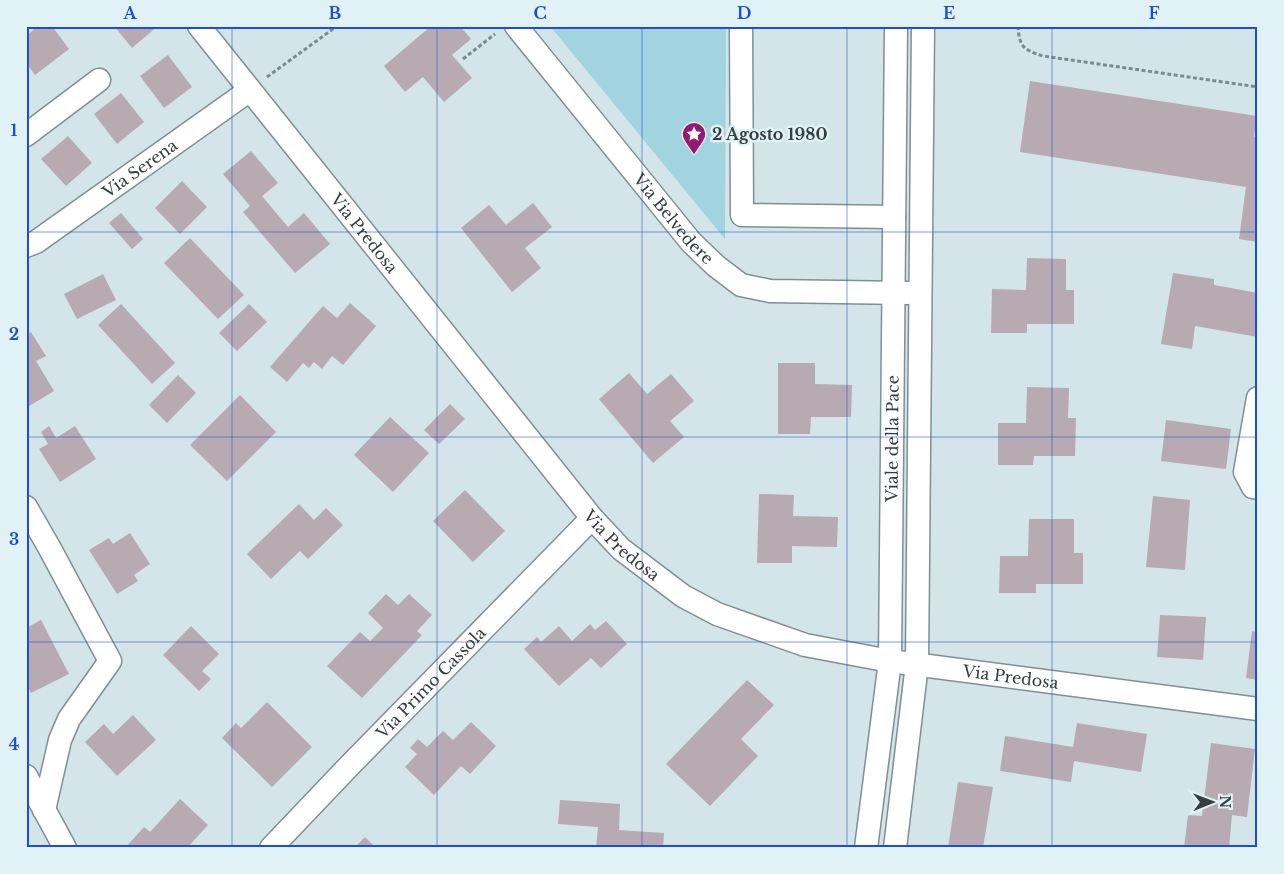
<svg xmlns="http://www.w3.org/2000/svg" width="1284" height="874" font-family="'Libre Baskerville',serif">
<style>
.green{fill:#a1d4df}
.building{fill:#b8aab2}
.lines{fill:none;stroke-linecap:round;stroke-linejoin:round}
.street-casing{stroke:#7f9094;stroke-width:25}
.path{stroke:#7e8b8d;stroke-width:3;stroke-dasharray:4 2.5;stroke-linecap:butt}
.street{stroke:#fff;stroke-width:22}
.grid{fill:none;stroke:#1d4ed8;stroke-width:1;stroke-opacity:0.55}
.labels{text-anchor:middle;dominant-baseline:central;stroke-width:5;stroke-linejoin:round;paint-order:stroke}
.poi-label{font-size:16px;font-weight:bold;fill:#363e3f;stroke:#e0f2f6;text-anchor:start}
.street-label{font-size:16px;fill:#363e3f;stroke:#e0f2f6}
.neatline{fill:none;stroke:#1d4ed8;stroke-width:2}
.grid-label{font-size:16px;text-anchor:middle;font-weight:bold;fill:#1d4ed8}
</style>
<rect width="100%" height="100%" fill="#d3e5e8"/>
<path class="green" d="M550,26H726L725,239Z"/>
<path class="building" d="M38,26H52L69,49L35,75L26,63V36Z
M114,26H158L132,48Z
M431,26H460L471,39L452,55L472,78L444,102L423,77L405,92L384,66Z
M168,55L192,87L164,108L140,76Z
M1030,81L1257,116L1254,137H1258V242L1239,239L1246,187L1020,152Z
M121,93L144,122L117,144L94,114Z
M68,136L92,163L66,186L41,159Z
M251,151L278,183L262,196L288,227L304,213L330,244L295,273L243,212L250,206L223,174Z
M182,181L207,207L180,234L155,208Z
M533,203L552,227L525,248L541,268L512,292L461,228L489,205L506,225Z
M121,213L143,239L132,249L109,223Z
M190,238L244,295L218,319L164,263Z
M1027,258L1066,259V290H1074V324H1027V333H991L992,289L1026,290Z
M1173,273L1214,279V285L1258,293V337L1195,326L1192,349L1161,344Z
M103,274L116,300L77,319L64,294Z
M350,303L376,326L343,365L332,356L322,369L314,362L309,368L303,363L287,382L270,367L323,306L337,318Z
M121,304L175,363L152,384L98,325Z
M249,304L267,322L237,351L219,333Z
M31,332L46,356L36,361L54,391L26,408V335Z
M778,363H815V384L852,385L851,417H811L810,434H778Z
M629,373L647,394L671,374L694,401L670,421L684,437L653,463L599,399Z
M178,375L196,393L167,423L149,405Z
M1027,387L1069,388L1068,418H1076L1075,456H1034L1033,465H998V423H1026Z
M240,395L276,432L227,481L190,445Z
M450,404L465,419L439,444L424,430Z
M390,417L429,453L393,492L354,455Z
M1166,420L1231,429L1226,469L1161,461Z
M49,426L56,438L75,426L96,459L60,482L39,449L48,444L41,432Z
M465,490L505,531L473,562L433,521Z
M759,494L794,495L793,516L838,517L837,547L792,546V563H757Z
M1153,496L1190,500L1185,570L1146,567Z
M299,504L314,520L326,508L343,525L308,559L300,551L271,579L247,554Z
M1029,519H1074V553H1083V584H1036V593H999L1000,556H1028Z
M130,533L150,564L134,575L138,581L117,594L89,550L109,538L113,544Z
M386,594L398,605L409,594L432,615L417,631L422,635L362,698L327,666L360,632L370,641L383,628L368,613Z
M1160,615L1206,617L1203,660L1157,657Z
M41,620L69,674L31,693L26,683V628Z
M606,621L627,644L601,668L591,658L559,686L524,649L537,637L541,642L559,626L572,641L590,624L595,630Z
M191,626L219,654L202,671L211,679L199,691L163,655Z
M1252,631L1258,632V680L1246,678Z
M747,680L774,705L741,739L758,756L710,806L666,764Z
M267,702L312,747L272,787L222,738L236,723L241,728Z
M133,715L156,740L117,776L85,742L104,724L113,734Z
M471,722L496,746L470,774L461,766L434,795L405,767L417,754L410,748L418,739L427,747L443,731L453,740Z
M1077,723L1147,734L1141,772L1074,761L1071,782L1000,771L1005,736L1073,747Z
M1211,743L1255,749L1247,817L1232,815L1229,848H1184L1188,815L1202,816Z
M958,782L993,787L983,848H948Z
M180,799L208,825L187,848H125L144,827L150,832Z
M560,800L620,804L619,830L664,833L663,848H596L598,827L558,824Z
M365,837L376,848H354Z"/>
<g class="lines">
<g class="street-casing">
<g id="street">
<path id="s1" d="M199,26L592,518L621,549L683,596L717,614L805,645L890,661L1258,709"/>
<path id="s2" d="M516,26L691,242L716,266L741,285L770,291L908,293"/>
<path d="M741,26L742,215L894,217"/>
<path d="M26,135L99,80"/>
<path id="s3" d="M26,246L36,242L250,90"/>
<path d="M1258,398L1245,472L1253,487L1258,488"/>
<path d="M26,507L49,547L110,661L69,719L60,740L44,810"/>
<path d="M26,776L65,848"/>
<path id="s4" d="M271,848L352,763L592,518"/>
<path id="s5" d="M866,848L890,661L896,26"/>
<path d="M895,848L917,664L923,26"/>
</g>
</g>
<path class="path" d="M1018,26C1019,47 1024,50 1043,56L1258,87
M463,59L495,34
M267,77L337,26"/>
<use href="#street" class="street"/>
</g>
<path class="grid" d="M232,26V848M437,26V848M642,26V848M847,26V848M1052,26V848M26,232H1258M26,437H1258M26,642H1258"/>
<defs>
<g id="sight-pin" transform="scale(1.25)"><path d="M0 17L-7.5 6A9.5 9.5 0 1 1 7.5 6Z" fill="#971a72" stroke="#e0f2f6"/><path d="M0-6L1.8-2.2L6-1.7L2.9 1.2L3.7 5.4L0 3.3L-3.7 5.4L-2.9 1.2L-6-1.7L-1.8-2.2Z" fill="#fff"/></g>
</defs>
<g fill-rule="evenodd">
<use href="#sight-pin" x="694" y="134"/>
</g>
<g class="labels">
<g class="poi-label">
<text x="712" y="134">2 Agosto 1980</text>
</g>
<g class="street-label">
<text stroke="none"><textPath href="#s3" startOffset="138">Via Serena</textPath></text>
<text stroke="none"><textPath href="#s2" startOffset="249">Via Belvedere</textPath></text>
<text stroke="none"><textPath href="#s1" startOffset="265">Via Predosa</textPath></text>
<text stroke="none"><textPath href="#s5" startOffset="411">Viale della Pace</textPath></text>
<text stroke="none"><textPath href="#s1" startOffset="670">Via Predosa</textPath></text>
<text stroke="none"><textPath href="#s1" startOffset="1090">Via Predosa</textPath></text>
<text stroke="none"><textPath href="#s4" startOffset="230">Via Primo Cassola</textPath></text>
</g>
</g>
<rect width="1284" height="874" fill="none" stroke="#e0f2f6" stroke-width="55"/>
<g transform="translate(1212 802) rotate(89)" stroke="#e0f2f6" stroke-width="4" paint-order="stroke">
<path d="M0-4L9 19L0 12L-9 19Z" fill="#363e3f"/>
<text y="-8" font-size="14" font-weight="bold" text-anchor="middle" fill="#363e3f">N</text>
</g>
<rect x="28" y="28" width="1228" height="818" class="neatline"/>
<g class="grid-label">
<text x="130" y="19">A</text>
<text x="335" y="19">B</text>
<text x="540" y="19">C</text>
<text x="744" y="19">D</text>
<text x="949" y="19">E</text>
<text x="1154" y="19">F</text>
<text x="14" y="136">1</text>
<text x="14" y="340">2</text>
<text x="14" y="545">3</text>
<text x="14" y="750">4</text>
</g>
</svg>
